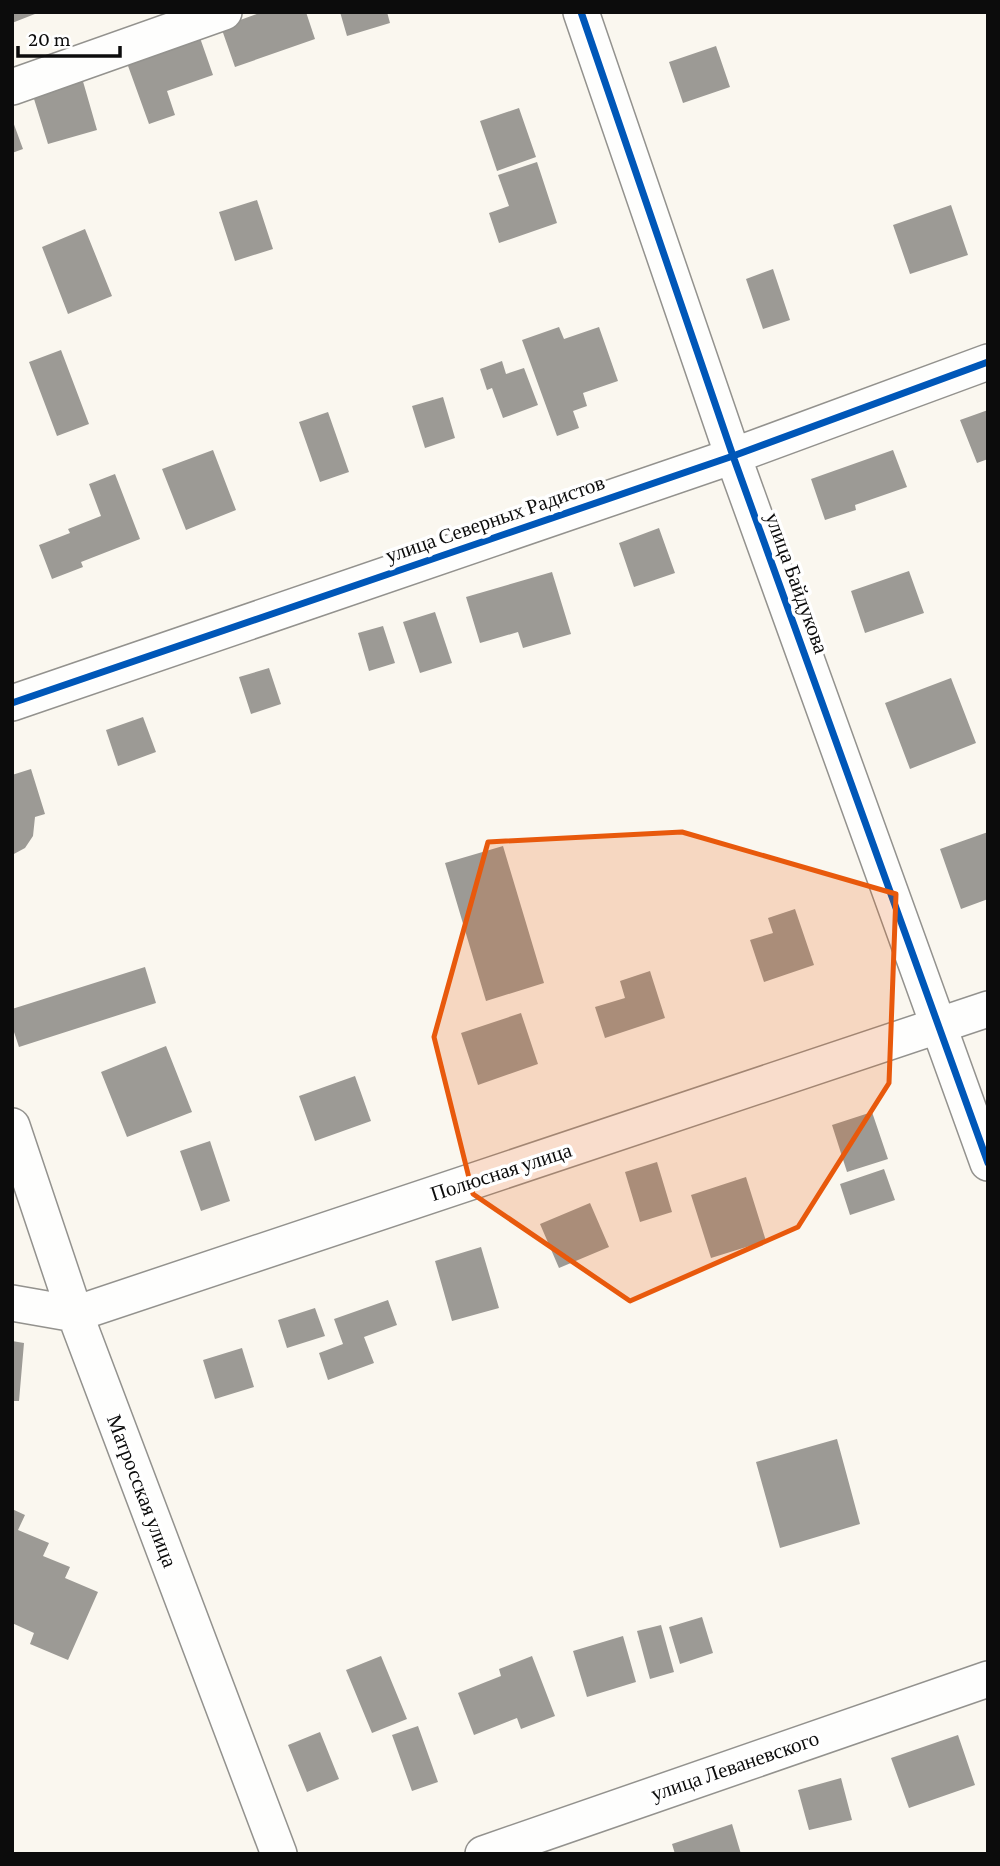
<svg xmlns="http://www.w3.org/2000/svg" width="1000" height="1866" font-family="'Crimson Pro',serif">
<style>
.building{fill:#9c9a95}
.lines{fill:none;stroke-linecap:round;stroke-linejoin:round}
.minor-casing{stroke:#93928e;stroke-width:38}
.minor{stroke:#fefefd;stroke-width:35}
.cycleway-casing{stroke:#fff;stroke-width:11}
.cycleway{stroke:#0057b8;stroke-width:7}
.marked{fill:#e8590c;fill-opacity:0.2;stroke:#e8590c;stroke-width:5;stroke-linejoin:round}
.labels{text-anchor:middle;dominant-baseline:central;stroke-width:7;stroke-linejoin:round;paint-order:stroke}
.street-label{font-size:21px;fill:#0c0c0c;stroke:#fff}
</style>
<rect width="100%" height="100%" fill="#faf7ef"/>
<path class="building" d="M12,12H40L12,23Z
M262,12H306L315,39L235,67L221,27Z
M340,12H387L390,23L347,36Z
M199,35L213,75L167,91L175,115L149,124L123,52Z
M716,46L730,87L683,103L669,62Z
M80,71L97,130L48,144L30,86Z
M519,108L536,157L497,171L480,121Z
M12,119L23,149L12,153Z
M537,162L557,223L499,243L489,213L509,206L498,175Z
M257,200L273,249L235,261L219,212Z
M951,205L968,255L910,274L893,225Z
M85,229L112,296L68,314L42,247Z
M773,269L790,320L763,329L746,279Z
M559,327L564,339L599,327L618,381L583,393L587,406L573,411L579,428L557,436L522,340Z
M61,350L89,424L57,436L29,362Z
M502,361L506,374L524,368L538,405L503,418L492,388L487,390L480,369Z
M443,397L455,438L425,448L412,406Z
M988,410V459L977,463L960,420Z
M328,412L349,472L320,482L299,422Z
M213,450L236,510L186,530L162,469Z
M893,450L907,487L855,505L856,510L825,520L811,479Z
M115,474L140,539L81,562L83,567L52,579L39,545L70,533L68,529L101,516L89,484Z
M659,528L675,573L634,587L619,543Z
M909,571L924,613L865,633L851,591Z
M552,572L571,634L523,648L518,632L480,643L466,597Z
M435,612L452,663L420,673L403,622Z
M383,626L395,663L369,671L358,633Z
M269,668L281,704L251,714L239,677Z
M951,678L976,743L910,769L885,703Z
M143,717L156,752L118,766L106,730Z
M31,769L45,814L35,817L33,836L25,848L12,855V775Z
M988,832V899L961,909L940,849Z
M503,846L544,983L486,1001L445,863Z
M795,909L814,965L764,982L750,940L773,933L768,918Z
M145,967L156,1003L19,1047L12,1026V1009Z
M650,971L665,1018L605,1038L595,1007L625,998L620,981Z
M521,1013L538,1064L478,1085L461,1033Z
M166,1046L192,1112L127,1137L101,1072Z
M355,1076L371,1121L315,1141L299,1096Z
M872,1112L888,1159L847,1172L832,1125Z
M210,1141L230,1201L201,1211L180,1151Z
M657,1162L672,1212L640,1222L625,1172Z
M884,1169L895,1200L850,1215L840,1184Z
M746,1177L766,1241L711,1258L691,1195Z
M590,1203L609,1247L559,1268L540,1224Z
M481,1247L499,1308L452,1321L435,1261Z
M388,1300L397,1325L364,1337L374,1363L328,1380L319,1353L343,1344L334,1319Z
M315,1308L325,1336L287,1348L278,1320Z
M12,1341L24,1343L19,1401H12Z
M242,1348L254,1387L215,1399L203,1360Z
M837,1439L860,1524L780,1548L756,1462Z
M12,1509L25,1515L18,1530L49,1543L43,1556L70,1567L65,1578L98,1592L68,1660L30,1644L34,1633L12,1623Z
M702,1617L713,1653L680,1664L669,1627Z
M661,1625L674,1672L650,1679L637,1631Z
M623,1636L636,1682L587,1697L573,1651Z
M381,1656L407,1719L372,1733L346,1670Z
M532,1656L555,1716L521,1729L517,1718L474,1735L458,1693L501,1676L499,1669Z
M418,1726L438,1782L412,1791L392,1735Z
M320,1732L339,1779L307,1792L288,1745Z
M958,1735L975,1785L909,1808L891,1758Z
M841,1778L852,1820L809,1830L798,1790Z
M732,1824L741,1854H675L672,1844Z"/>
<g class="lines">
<g class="minor-casing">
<path id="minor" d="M581,12L733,456L988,1163
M12,87L224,12
M12,703L733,456L988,362
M12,1126L75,1314L279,1854
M12,1303L75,1314L988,1009
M483,1854L988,1679"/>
</g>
<use href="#minor" class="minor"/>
<g class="cycleway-casing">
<path id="cycleway" d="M581,12L733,456L988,1163
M12,703L733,456L988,362"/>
</g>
<use href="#cycleway" class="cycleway"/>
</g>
<path class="marked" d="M682,832L896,894L889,1083L798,1227L630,1301L473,1194L434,1037L488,842Z"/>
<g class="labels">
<g class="street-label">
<text transform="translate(495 519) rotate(-19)">улица Северных Радистов</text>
<text transform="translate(797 583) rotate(70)">улица Байдукова</text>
<text transform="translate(501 1172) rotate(-18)">Полюсная улица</text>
<text transform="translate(142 1491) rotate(69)">Матросская улица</text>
<text transform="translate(735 1766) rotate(-19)">улица Леваневского</text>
</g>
</g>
<rect width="1000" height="1866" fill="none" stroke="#0c0c0c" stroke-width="28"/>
<path d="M18 46v10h102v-10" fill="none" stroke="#0c0c0c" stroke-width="3.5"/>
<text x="28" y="46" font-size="21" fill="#0c0c0c" stroke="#ffffff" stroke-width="5" paint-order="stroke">20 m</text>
</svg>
